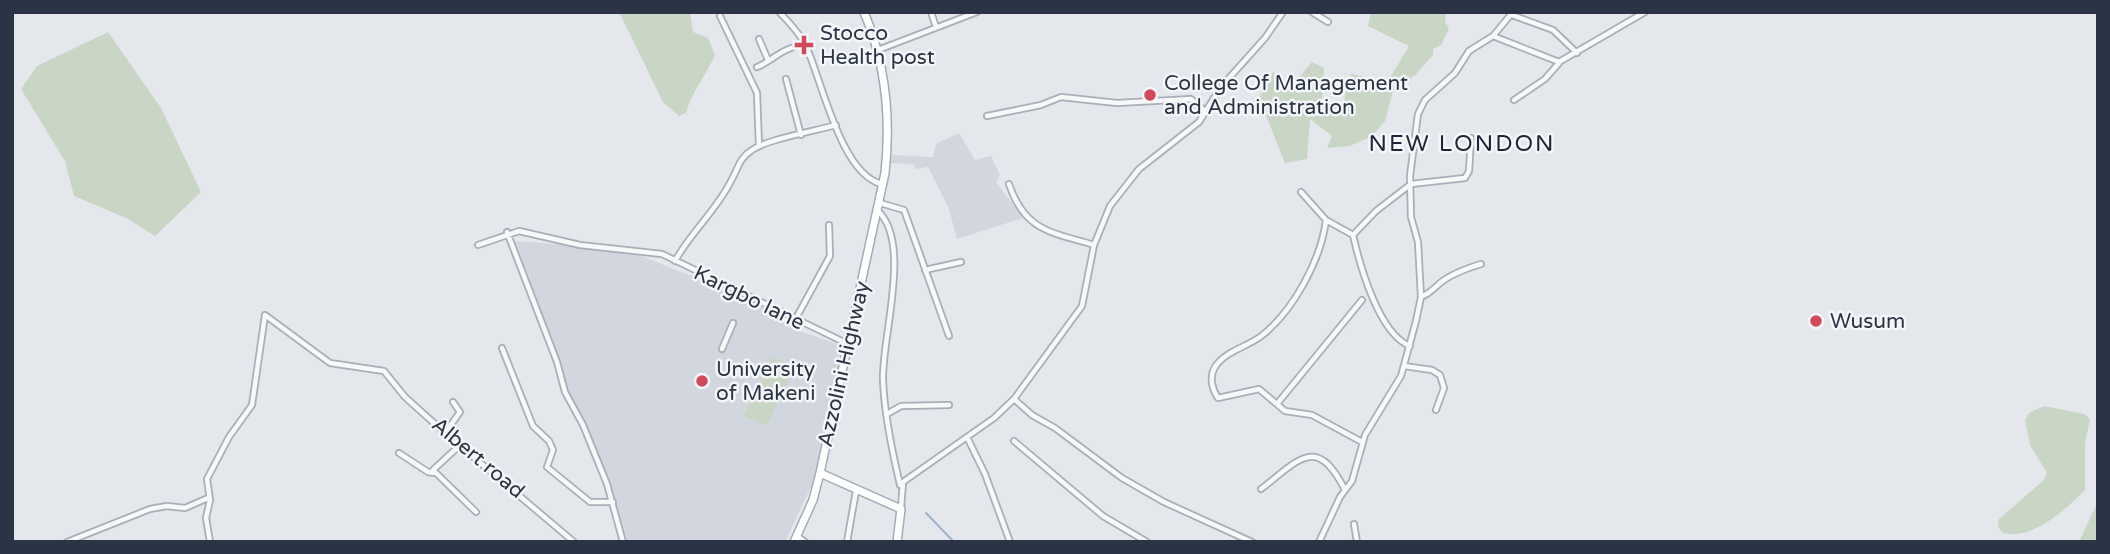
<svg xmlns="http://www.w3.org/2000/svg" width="2110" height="554" font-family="'Varela Round',sans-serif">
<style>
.built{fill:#d2d6de}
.green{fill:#c9d6c5}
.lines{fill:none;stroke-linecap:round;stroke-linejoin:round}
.stream{stroke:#9fb4cc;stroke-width:2}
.minor-casing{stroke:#a9aeb7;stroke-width:8}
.primary-casing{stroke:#a3abb8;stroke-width:10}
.minor{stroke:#f7f8fa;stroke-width:4.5}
.primary{stroke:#fff;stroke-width:7}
.poi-dot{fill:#d1495b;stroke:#f4f6f9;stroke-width:2.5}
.labels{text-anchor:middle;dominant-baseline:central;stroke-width:5;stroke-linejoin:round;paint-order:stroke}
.poi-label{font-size:21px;fill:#2b3445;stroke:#f4f6f9;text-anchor:start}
.street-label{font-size:21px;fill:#2b3445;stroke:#f4f6f9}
.neighbourhood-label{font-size:23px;letter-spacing:2px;fill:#1d2536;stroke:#f4f6f9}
</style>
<rect width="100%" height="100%" fill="#e4e7ec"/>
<path class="built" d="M959,133L975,160L991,156L1000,175L996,182L1023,218L957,239L949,209L928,167L916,169L913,164L889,163L890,155L933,157L936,144Z
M515,241L624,249L688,275H694L758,304L791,328L849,348L816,476L785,542H627L605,471L569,401L544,318Z"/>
<path class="green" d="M619,12H690L693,32L708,38L715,55C706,76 692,91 686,113L679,116L663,102Z
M1371,12H1446L1445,21L1449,29L1441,45L1433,49V55L1415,75L1393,91L1385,121L1372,136L1350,146L1327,148L1332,136L1310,119L1307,159L1285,163L1259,98L1273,72L1292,86L1312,62L1324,68L1322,101L1341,111L1351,74L1388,81L1409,46L1368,26Z
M108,32L161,108L201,192L155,236L126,218L74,196L65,161L21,89L37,66Z
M772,357L794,367L767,426L744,416Z
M2044,406L2084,414L2090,419L2085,443V490C2066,509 2032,541 2003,533L1998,527L1999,519L2044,480L2047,473L2030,445L2025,420L2029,413Z
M2098,501V542H2079Z"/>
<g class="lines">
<path class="stream" d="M926,513L954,542"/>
<g class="minor-casing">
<path id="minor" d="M779,12C789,22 800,34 806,46C822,81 841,175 882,184
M931,12L936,27
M1312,12L1328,22
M1512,15L1553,30L1577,53
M720,16L757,93L759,146
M1493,36L1559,62L1645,12
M759,39L768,60
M878,50L977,12
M757,67C770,62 777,53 791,48
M786,79L801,135
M1514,100L1545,79L1559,63
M987,116L1041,105L1061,97L1117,103L1191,99L1206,112
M1009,184C1025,232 1052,232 1094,245
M1301,192L1326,220L1353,235C1360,266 1379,334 1410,346
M880,203L904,210L949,336
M878,211C912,243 882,336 883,379C884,414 892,451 900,485
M1326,220C1321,260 1293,312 1260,337C1246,347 1224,352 1215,367C1209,377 1212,389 1218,398L1259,389L1285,411L1312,415L1362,442
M507,232L557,362L565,392L583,425L607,484L623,542
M1353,235L1376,211L1411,184L1465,178L1469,171L1471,138
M478,245L519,231L580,245L662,254L848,344
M675,261C691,232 716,211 731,181C738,169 739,158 752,150C768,139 815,131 836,125
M925,270L961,262
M1421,297C1431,293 1432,290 1439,284C1450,274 1468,268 1481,264
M795,320L830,256L829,225
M502,348L533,426L549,441L553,450L547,467L590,502H613
M722,349L733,323
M1404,366L1432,370L1440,375L1444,388L1436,410
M1014,399L1032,415L1055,428L1122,478L1164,502L1252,542
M1277,404L1362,300
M887,414L901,406L949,405
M445,433L460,412L453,402
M967,437L985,474L1010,542
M1014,441L1103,516L1147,542
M459,446L433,470L476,512
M399,453L428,472L434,473
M1261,489C1300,459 1317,434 1345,490
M901,508L903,482L994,418L1014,399L1082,306L1094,245L1110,206L1139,169L1199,122L1221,87L1265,38L1283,12
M1354,524L1357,542
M797,536L805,542
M67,542L150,509L167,506L185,508L208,498
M210,542L206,518L210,500L207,479L229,437L252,405L265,315L330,363L384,371L405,397L445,433L574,542
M847,542L856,491
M1319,542L1340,497L1352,481L1365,435L1401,376L1416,321L1421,297L1418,242L1411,217L1410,176L1418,114L1425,100L1455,73L1469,51L1493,36L1513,12"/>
</g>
<g class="primary-casing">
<path id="primary" d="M820,473L901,509L897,542
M794,542L813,500L820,473L885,173C891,118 886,64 864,12"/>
</g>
<use href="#minor" class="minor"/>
<use href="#primary" class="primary"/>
</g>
<g class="poi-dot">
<path d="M800.5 34.5h7v7h7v7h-7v7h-7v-7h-7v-7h7z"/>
<circle cx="1150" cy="95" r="7"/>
<circle cx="1816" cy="321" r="7"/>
<circle cx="702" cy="381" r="7"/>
</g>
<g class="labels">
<g class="poi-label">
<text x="820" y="33">Stocco<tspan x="820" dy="24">Health post</tspan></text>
<text x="1164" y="83">College Of Management<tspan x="1164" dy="24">and Administration</tspan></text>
<text x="1830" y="321">Wusum</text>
<text x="716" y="369">University<tspan x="716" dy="24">of Makeni</tspan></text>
</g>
<g class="street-label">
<text transform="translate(749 298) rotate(26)">Kargbo lane</text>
<text transform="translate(844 364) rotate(-77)">Azzolini Highway</text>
<text transform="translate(478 458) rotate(40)">Albert road</text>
</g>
<g class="neighbourhood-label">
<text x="1462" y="144">NEW LONDON</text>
</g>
</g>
<rect width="2110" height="554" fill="none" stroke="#2b3445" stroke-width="28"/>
</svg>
